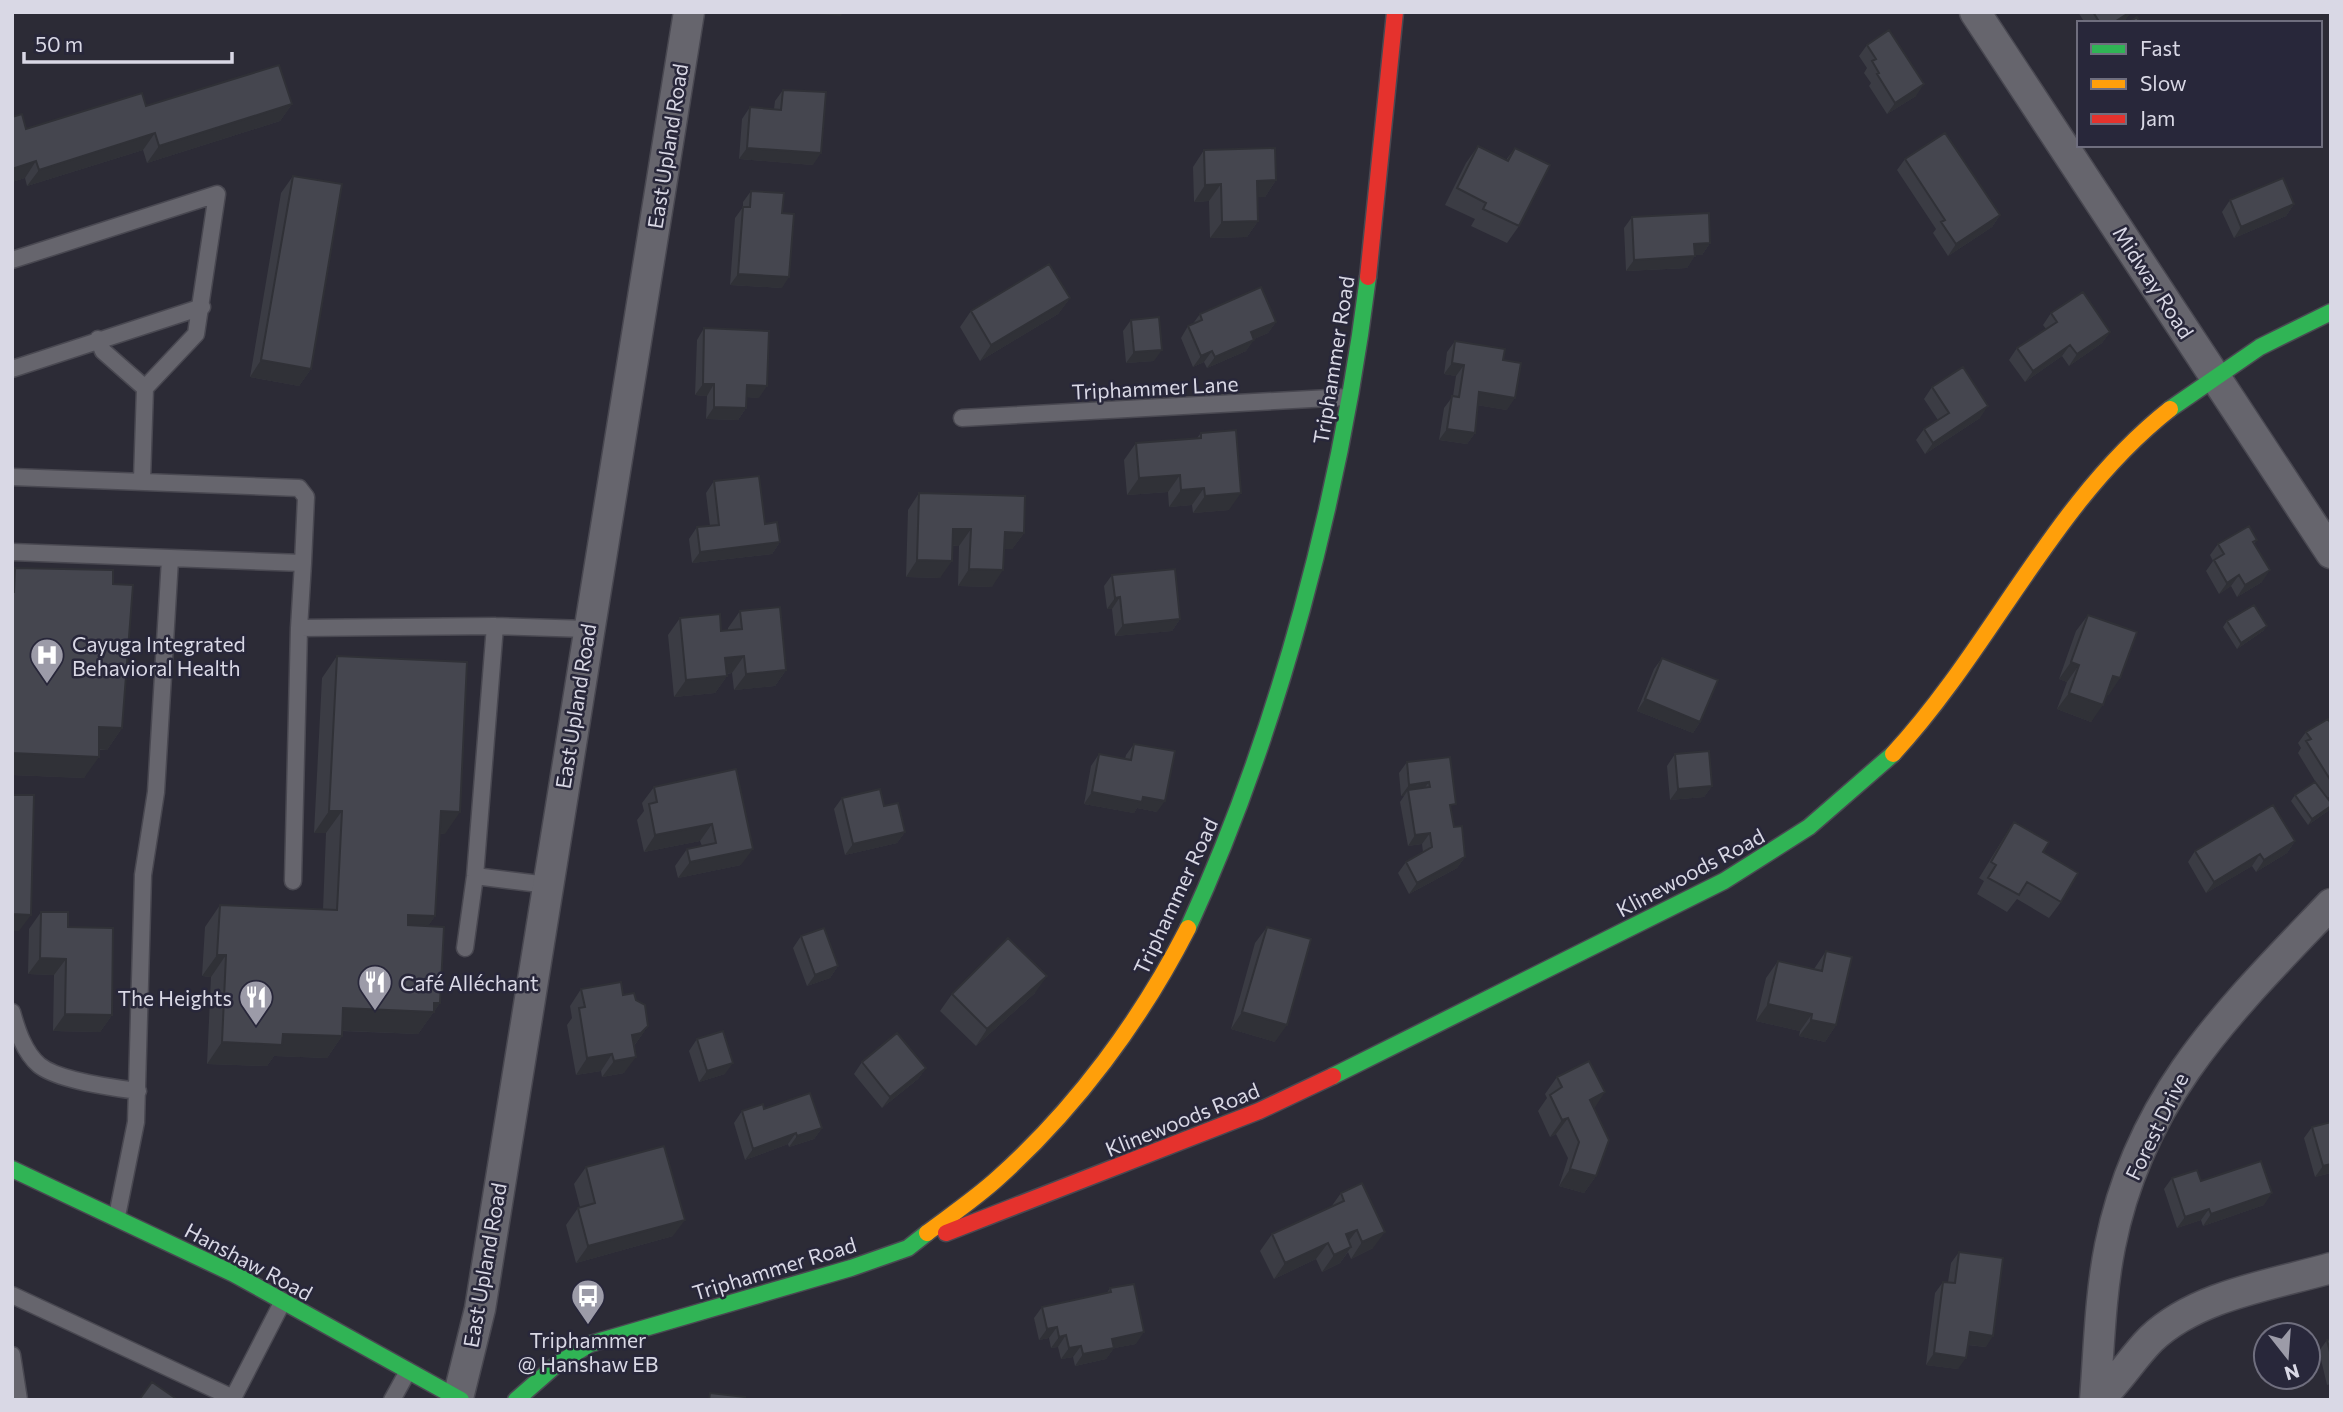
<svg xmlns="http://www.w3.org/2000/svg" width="2343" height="1412" font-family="Commissioner,sans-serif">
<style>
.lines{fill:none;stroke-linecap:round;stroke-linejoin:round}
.lane-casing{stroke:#494851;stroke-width:19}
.street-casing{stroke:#494851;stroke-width:33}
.fast-casing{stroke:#494851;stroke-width:19}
.slow-casing{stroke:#494851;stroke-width:19}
.jam-casing{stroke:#494851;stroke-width:19}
.lane{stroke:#66656d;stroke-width:16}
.street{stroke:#66656d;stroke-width:30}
.fast{stroke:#30b455;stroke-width:16}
.slow{stroke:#ff9f0a;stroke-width:16}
.jam{stroke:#e5322d;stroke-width:16}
.wall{fill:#3b3c44}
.shaded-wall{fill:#303137}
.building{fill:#45464f;stroke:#303137;stroke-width:2}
.labels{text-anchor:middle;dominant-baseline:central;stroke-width:5;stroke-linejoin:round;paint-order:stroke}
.street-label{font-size:21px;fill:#d9d8e5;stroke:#28273a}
.poi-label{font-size:21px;fill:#d9d8e5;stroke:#28273a;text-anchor:start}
</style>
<rect width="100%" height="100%" fill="#2c2b36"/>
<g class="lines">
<g class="lane-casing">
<path id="lane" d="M12,260L217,194L196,334L145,388L142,480
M98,339L103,351L145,388
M12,369L202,307
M962,418L1348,397
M12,477L299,488L306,497L303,563
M12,552L303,563L299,628L495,626L587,629
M475,876L548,885
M293,881L299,628
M465,948L475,876L495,626
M12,1012C17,1030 24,1052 39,1065C57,1080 114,1088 138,1091
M117,1216L136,1122L143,875L156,792L170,559
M12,1295L231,1397
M12,1355L19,1400
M232,1400L282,1303
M392,1400L408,1371"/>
</g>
<g class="street-casing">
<path id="street" d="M1975,12L2331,553
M458,1398L480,1309L689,12
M2095,1400C2099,1349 2100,1296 2110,1246C2140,1095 2229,1011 2331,904
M2098,1400C2118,1382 2132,1358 2151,1339C2197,1295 2272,1285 2331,1268"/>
</g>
<g class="fast-casing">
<path id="fast" d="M2170,409L2260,347L2331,312
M1188,928C1279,730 1341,493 1368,277
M1333,1076L1724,881L1809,827L1893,754
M12,1169L234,1274L461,1400
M516,1400L556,1365L590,1344L851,1268L908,1248L927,1233"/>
</g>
<g class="slow-casing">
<path id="slow" d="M1893,754C1993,646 2053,501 2170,409
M927,1233C951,1215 976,1198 998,1178C1076,1108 1141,1020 1188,928"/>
</g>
<g class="jam-casing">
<path id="jam" d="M1368,277L1395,12
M946,1233L1259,1111L1333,1076"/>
</g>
<use href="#lane" class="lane"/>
<use href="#street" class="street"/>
<use href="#fast" class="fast"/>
<use href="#slow" class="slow"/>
<use href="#jam" class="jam"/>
</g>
<path class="wall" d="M2078,12H2131L2123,23H2085Z
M1867,45L1916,96L1887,114L1869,86L1871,83L1864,73L1867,68L1859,56Z
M783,90L813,165L739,159L742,119L750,107L774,109L775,101Z
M292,104L280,121L147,163L143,150L27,186L25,178L12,182V117L26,129L146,106Z
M1478,146L1506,160L1515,148L1519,226L1507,243L1471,226L1475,219L1445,205L1466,163Z
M1204,150L1276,180L1265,197H1257L1258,221L1247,237L1210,238L1209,201L1194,202L1193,167Z
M1905,159L2000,215L1992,227L1948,256L1933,233L1936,229L1897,170Z
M293,176L311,369L299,386L250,377L281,193Z
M751,191L782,213V288L730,285L735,218L743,207V202Z
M2230,200L2294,204L2286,216L2234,238L2222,212Z
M1632,217L1710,243L1702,255H1695L1687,268L1626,271L1624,228Z
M1070,298L1058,314L980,361L960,327L971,311Z
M2051,313L2110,332L2102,343L2069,366L2062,356L2025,382L2009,360L2017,348L2046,329L2043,325Z
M1200,314L1276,322L1268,333L1254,339L1246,351L1207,368L1204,362L1193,367L1181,338L1188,326L1192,325Z
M1131,320L1154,361L1126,363L1123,331Z
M704,328L759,398L747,397L746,408L738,420L706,419L707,396L695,395L697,340Z
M1455,341L1503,360L1507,410L1477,405L1475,433L1467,444L1439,440L1444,408L1453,396L1456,376L1444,374L1447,352Z
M1932,387L1980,418L1925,454L1916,440L1924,429L1938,420L1924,399Z
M1201,433L1229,510L1193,513L1192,505L1169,507L1168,492L1127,495L1124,460L1136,443L1197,438Z
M714,481L780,542L772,554L692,563L689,539L697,527L710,526L706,493Z
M919,493L1024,533L1012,549H1004L992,587L958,586L959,546H952L940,578L906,577L908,510Z
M2257,540L2254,544L2262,582L2237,597L2231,586L2219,594L2206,571L2213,561L2210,555L2218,544Z
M15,568L122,728L107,750H99L84,778L12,775V571Z
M1112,575L1180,619L1172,631L1115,636L1112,609H1107L1104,586Z
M740,611L786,670L775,686L734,690L732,673L727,674V676L715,693L674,697L668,635L680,618L721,631L728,630V628Z
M2088,615L2109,695L2107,694L2091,722L2057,709L2067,682L2059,679L2076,631Z
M2227,621L2267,626L2263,631L2237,649L2223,627Z
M337,656L445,834H439L435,916L428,926L440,1003L418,1034L342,1031V1036L327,1058L274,1056L267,1066L207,1064L211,977L202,976L205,927L220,905L323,910L326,833H314L322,678Z
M1662,658L1700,722L1693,733L1637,711L1654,669Z
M2331,724V796L2327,798L2331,803V807L2328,811L2308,825L2291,801L2295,795L2320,789L2298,753L2301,748L2298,743L2306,732Z
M1134,744L1157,812L1137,808L1134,813L1084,804L1091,766L1099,754L1125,759L1126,755Z
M1675,754L1712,786L1704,797L1670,800L1667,766Z
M1450,757L1451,812L1454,827L1465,857L1457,868L1409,894L1398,873L1406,862L1423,852L1422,844L1408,846L1400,802L1404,796H1401L1399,773L1407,762Z
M736,769L741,865L678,878L675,866L687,849L702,846L700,841L644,852L637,820L644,811L642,803L654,787Z
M842,798L884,806L905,832L897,843L845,855L834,809Z
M2014,822L2043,852L2061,902L2049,918L2017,899L2007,912L1977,894L1984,881L1979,878L2003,839Z
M2295,841L2287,853L2256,872L2252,866L2206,893L2188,862L2195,851Z
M41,912L68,927L112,1015L100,1032L53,1031L54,975L28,974L29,929Z
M1267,927L1275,1042L1231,1029L1255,943Z
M801,936L838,966L830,978L807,986L793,948Z
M1826,951L1836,1025L1825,1042L1799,1036L1800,1031L1756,1021L1766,978L1778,961L1814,969Z
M581,989L623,995L636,1000L648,1026L634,1046L624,1073L602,1077L601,1071L576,1075L567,1025L572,1018L570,1006Z
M1035,993L976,1046L940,1011L952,994Z
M697,1039L725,1074L699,1082L689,1051Z
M862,1062L926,1068L918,1079L882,1108L854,1074Z
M1557,1077L1594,1108L1596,1176L1584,1193L1559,1186L1568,1158L1556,1134L1550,1137L1538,1111L1547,1098L1545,1094Z
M742,1111L822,1128L814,1139L789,1147L788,1144L745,1160L734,1123Z
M2331,1122V1173L2315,1177L2304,1138L2312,1127Z
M586,1167L673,1236L576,1263L566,1225L578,1208L580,1207L574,1184Z
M2172,1178L2201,1181L2264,1205L2203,1226L2201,1220L2177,1228L2164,1189Z
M1341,1193L1373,1248L1351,1259L1348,1252L1340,1263L1322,1272L1316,1259L1274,1279L1260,1251L1272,1234L1331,1207Z
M1959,1252L1986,1347L1968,1345L1958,1369L1926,1365L1935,1293L1943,1282H1948L1951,1263Z
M1110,1288L1136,1344L1114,1348L1106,1359L1075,1366L1073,1357L1061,1359L1058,1347L1051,1348L1049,1338L1039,1340L1034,1318L1042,1307L1107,1293Z
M2331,1339V1384L2327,1385L2319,1351L2327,1340Z"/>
<path class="shaded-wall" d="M791,12H843L841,16Z
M2130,12H2131L2124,22L2113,23Z
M1924,84L1916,96L1887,114L1895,103Z
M292,104L280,121L147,163L159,146Z
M155,133L143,150L27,186L39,170Z
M747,148L821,153L813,165L739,159Z
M36,161L25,178L12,182V169Z
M1276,180L1265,197L1245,198L1257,181Z
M1221,184L1209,201L1194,202L1205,185Z
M2294,204L2286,216L2234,238L2241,227Z
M2000,215L1992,227L1948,256L1956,244Z
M1258,221L1247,237L1210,238L1222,222Z
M1710,243L1702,255H1686L1694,244Z
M1695,256L1687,268L1626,271L1634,260Z
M738,274L789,277L782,288L730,285Z
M1070,298L1058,314L980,361L991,345Z
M1276,322L1268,333L1243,344L1251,332Z
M2110,332L2102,343L2069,366L2077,354Z
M1254,340L1246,351L1207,368L1215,357Z
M2070,345L2062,356L2025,382L2033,371Z
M1162,350L1154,361L1126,363L1134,352Z
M1212,351L1204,362L1193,367L1201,356Z
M261,360L311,369L299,386L250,377Z
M1452,363L1464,365L1456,376L1444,374Z
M703,384H714L707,396L695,395Z
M747,385L767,386L759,398L739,397Z
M1479,392L1515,398L1507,410L1471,404Z
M1988,406L1980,418L1925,454L1933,443Z
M714,407L746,408L738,420L706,419Z
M1447,429L1475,433L1467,444L1439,440Z
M1180,475L1168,492L1127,495L1139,478Z
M1204,488L1192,505L1169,507L1181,490Z
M1241,493L1229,510L1193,513L1205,496Z
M953,529H971L959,546L941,545Z
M1005,532L1024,533L1012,549H993Z
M780,542L772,554L692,563L700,552Z
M917,560L952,561L940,578L906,577Z
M969,569L1003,570L992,587L958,586Z
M2270,570L2262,582L2237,597L2245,585Z
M2239,575L2231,586L2219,594L2227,583Z
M1120,597L1112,609H1107L1115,598Z
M1180,619L1172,631L1115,636L1123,625Z
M2267,626L2263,631L2237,649L2241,643Z
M744,656L732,673L714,675L725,658Z
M2071,662L2079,665L2067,682L2059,679Z
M786,670L775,686L734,690L746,674Z
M727,676L715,693L674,697L686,680Z
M2113,676L2120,678L2109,695L2102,693Z
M2069,693L2103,705L2091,722L2057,709Z
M1645,699L1700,722L1693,733L1637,711Z
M99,727L122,728L107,750L84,748Z
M12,753L99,757L84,778L12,775Z
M1429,782L1421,793L1408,790L1404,796H1401L1409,785Z
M1712,786L1704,797L1670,800L1678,789Z
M1092,792L1143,797L1165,801L1157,812L1137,808L1134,813L1084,804Z
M2331,806L2328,811L2308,825L2312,819Z
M329,811H342L326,833H314Z
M441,811L460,812L445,834L425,833Z
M712,824L700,841L644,852L655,835Z
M905,832L897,843L845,855L853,844Z
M1430,833L1422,844L1408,846L1415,835Z
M2295,841L2287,853L2256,872L2264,860Z
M753,849L741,865L678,878L690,862Z
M2260,854L2252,866L2206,893L2214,882Z
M1465,857L1457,868L1409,894L1417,883Z
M12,914L31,915L19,931H12Z
M408,915L435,916L420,938L393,936Z
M217,955H226L211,977L202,976Z
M40,958L66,959L54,975L28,974Z
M838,966L830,978L807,986L815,975Z
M1047,976L1035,993L976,1046L987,1029Z
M440,1003L418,1034L328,1030L343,1008Z
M1768,1004L1812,1014L1800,1031L1756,1021Z
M1242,1012L1287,1025L1275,1042L1231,1029Z
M65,1014L112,1015L100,1032L53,1031Z
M1811,1020L1836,1025L1825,1042L1799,1036Z
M648,1026L636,1043L629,1050L632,1035Z
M283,1034L342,1036L327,1058L274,1056L267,1066L207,1064L222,1042Z
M612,1054L601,1071L576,1075L587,1058Z
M636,1057L624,1073L602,1077L614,1061Z
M733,1063L725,1074L699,1082L707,1071Z
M926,1068L918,1079L882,1108L890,1097Z
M1605,1092L1594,1109L1590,1100Z
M1568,1118L1556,1134L1550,1137L1562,1120Z
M822,1128L814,1139L789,1147L797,1136Z
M796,1133L788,1144L745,1160L753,1149Z
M2331,1164V1173L2315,1177L2323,1166Z
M1570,1169L1596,1176L1584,1193L1559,1186Z
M2272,1193L2264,1205L2203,1226L2211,1214Z
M2209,1209L2201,1220L2177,1228L2185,1217Z
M685,1220L673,1236L576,1263L588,1246Z
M1357,1230L1345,1246L1346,1234Z
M1385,1232L1373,1248L1351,1259L1362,1242Z
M1328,1243L1316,1259L1274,1279L1285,1263Z
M1351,1247L1340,1263L1322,1272L1334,1255Z
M1057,1327L1049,1338L1039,1340L1047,1329Z
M1144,1332L1136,1344L1104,1350L1112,1339Z
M1970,1332L1993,1336L1986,1347L1962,1344Z
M1066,1335L1058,1347L1051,1348L1059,1337Z
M1081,1346L1073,1357L1061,1359L1069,1348Z
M1114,1348L1106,1359L1075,1366L1083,1354Z
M1934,1353L1966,1358L1958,1369L1926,1365Z"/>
<path class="building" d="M2093,12H2130L2113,23H2100Z
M2137,17L2140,23H2128Z
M1889,30L1924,84L1895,103L1877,74L1879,73L1872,61L1876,59L1867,45Z
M279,65L292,104L159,146L155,133L39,170L36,161L12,169V117L22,114L26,129L142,93L146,106Z
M783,90L826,92L821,153L747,148L750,107L781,110Z
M1945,133L2000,215L1956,244L1941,222L1945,220L1905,159Z
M1478,146L1508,161L1515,148L1550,165L1519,226L1483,209L1486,203L1457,188Z
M1275,148L1276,180L1257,181L1258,221L1222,222L1221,184L1205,185L1204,150Z
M293,176L342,184L311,369L261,360Z
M2283,178L2294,204L2241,227L2230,200Z
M751,191L784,193L782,213L794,214L789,277L738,274L743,207H750Z
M1709,213L1710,243L1694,244L1695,256L1634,260L1632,217Z
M1049,264L1070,298L991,345L971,311Z
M1261,287L1276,322L1251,332L1254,340L1215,357L1212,351L1201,356L1188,326L1202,320L1200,314Z
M2083,292L2110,332L2077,354L2070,345L2033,371L2017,348L2057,322L2051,313Z
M1159,317L1162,350L1134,352L1131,320Z
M704,328L769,331L767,386L747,385L746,408L714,407V384H703Z
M1455,341L1505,349L1503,360L1521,363L1515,398L1479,392L1475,433L1447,429L1452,396L1459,397L1464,365L1452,363Z
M1963,367L1988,406L1933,443L1924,429L1949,413L1932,387Z
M1236,430L1241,493L1205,496L1204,488L1181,490L1180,475L1139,478L1136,443L1201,438V433Z
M759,476L765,524L777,522L780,542L700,552L697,527L719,525L714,481Z
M919,493L1025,496L1024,533L1005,532L1003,570L969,569L971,529H953L952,561L917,560Z
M2249,526L2257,540L2253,542L2270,570L2245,585L2239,575L2227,583L2214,560L2224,554L2218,544Z
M15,568L113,570V584L133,585L122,728L99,727V757L12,753V592H14Z
M1175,569L1180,619L1123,625L1120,597L1115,598L1112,575Z
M2254,605L2267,626L2241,643L2227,621Z
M780,607L786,670L746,674L744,656L725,658L727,676L686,680L680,618L720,614L721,631L742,629L740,611Z
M2088,615L2137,632L2120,678L2113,676L2103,705L2069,693L2079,665L2071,662Z
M337,656L467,662L460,812L441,811L435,916L408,915V925L444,927L440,1003H434V1012L343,1008L342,1036L283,1034L282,1045L222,1042L226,955H217L220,905L337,910L342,811H329Z
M1662,658L1718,680L1700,722L1645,699Z
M2328,719L2331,724V781L2306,741L2311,739L2306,732Z
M1134,744L1175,751L1165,801L1143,797L1142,802L1092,792L1099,754L1131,760Z
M1709,751L1712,786L1678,789L1675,754Z
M1450,757L1456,804L1450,805L1454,827L1462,826L1465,857L1417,883L1406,862L1432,847L1430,833L1415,835L1408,790L1430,787L1429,782L1409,785L1407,762Z
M736,769L753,849L690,862L687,849L716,843L712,824L655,835L649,804L657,802L654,787Z
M2315,782L2331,803V806L2312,819L2295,795Z
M880,789L884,806L898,803L905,832L853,844L842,798Z
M12,795H34L31,915L12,914Z
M2273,805L2295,841L2264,860L2260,854L2214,882L2195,851Z
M2014,822L2049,842L2043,852L2078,873L2061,902L2027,882L2019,895L1988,878L1996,865L1991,862Z
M41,912H68V927L113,928L112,1015L65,1014L66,959L40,958Z
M1267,927L1311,939L1287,1025L1242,1012Z
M824,928L838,966L815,975L801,936Z
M1008,938L1047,976L987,1029L952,994Z
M1826,951L1852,957L1836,1025L1811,1020L1812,1014L1768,1004L1778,961L1822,971Z
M621,982L623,995L634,993L636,1000L645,1005L648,1026L641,1033L632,1035L636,1057L614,1061L612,1054L587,1058L579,1008L585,1007L581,989Z
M723,1031L733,1063L707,1071L697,1039Z
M897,1033L926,1068L890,1097L862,1062Z
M1589,1061L1605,1092L1590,1100L1609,1140L1596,1176L1570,1169L1579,1142L1568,1118L1562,1120L1550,1095L1562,1087L1557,1077Z
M810,1093L822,1128L797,1136L796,1133L753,1149L742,1111L763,1104L764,1109Z
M2331,1122V1164L2323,1166L2312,1127Z
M664,1146L685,1220L588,1246L578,1208L595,1203L586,1167Z
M2261,1161L2272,1193L2211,1214L2209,1209L2185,1217L2172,1178L2197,1170L2201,1181Z
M1362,1183L1385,1232L1362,1242L1357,1230L1346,1234L1351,1247L1334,1255L1328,1243L1285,1263L1272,1234L1344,1201L1341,1193Z
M1959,1252L2003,1258L1993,1336L1970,1332L1966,1358L1934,1353L1943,1282L1955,1283Z
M1134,1284L1144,1332L1112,1339L1114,1348L1083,1354L1081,1346L1069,1348L1066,1335L1059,1337L1057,1327L1047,1329L1042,1307L1111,1292L1110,1288Z
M2331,1339V1356L2327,1340Z
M152,1382L178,1400H139Z
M710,1393L745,1397V1400H709Z"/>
<defs>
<g id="hospital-pin" transform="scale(1.75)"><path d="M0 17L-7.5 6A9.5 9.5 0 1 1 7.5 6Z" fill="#9c9ba8" stroke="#28273a"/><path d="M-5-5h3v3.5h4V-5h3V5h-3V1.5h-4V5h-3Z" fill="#fff"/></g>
<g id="restaurant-pin" transform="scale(1.75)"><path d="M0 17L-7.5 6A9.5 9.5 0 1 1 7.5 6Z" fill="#9c9ba8" stroke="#28273a"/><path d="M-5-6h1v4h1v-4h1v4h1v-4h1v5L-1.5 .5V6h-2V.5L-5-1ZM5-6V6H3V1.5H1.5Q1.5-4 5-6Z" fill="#fff"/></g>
<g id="bus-pin" transform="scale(1.75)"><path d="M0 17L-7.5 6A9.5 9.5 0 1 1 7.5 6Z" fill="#9c9ba8" stroke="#28273a"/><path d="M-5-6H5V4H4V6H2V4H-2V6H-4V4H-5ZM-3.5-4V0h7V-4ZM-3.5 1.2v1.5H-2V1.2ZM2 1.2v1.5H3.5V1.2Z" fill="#fff"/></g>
</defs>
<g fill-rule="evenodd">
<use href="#hospital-pin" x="47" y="655"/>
<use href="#restaurant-pin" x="375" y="982"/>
<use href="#restaurant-pin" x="256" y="997"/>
<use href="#bus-pin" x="588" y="1296"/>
</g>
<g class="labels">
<g class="street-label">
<text transform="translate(667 146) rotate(-81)">East Upland Road</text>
<text transform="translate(2154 282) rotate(57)">Midway Road</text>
<text transform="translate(1333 360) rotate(-81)">Triphammer Road</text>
<text transform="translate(1155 387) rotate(-3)">Triphammer Lane</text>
<text transform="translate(575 706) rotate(-81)">East Upland Road</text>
<text transform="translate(1690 872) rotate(-28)">Klinewoods Road</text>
<text transform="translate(1175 896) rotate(-65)">Triphammer Road</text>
<text transform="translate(1182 1119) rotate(-22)">Klinewoods Road</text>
<text transform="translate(2156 1126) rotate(-64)">Forest Drive</text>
<text transform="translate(249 1261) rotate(28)">Hanshaw Road</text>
<text transform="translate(484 1265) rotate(-80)">East Upland Road</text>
<text transform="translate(774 1268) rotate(-17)">Triphammer Road</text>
</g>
<g class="poi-label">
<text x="72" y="643">Cayuga Integrated<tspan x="72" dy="24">Behavioral Health</tspan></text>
<text x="400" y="982">Café Alléchant</text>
<text x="232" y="997" text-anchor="end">The Heights</text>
<text x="588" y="1339" text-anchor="middle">Triphammer<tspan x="588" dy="24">@ Hanshaw EB</tspan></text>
</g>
</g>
<rect width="2343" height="1412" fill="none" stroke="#d9d8e5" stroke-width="28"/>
<rect x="2077" y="21" width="245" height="126" fill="#28273a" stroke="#6f6e7e" stroke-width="2"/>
<rect x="2091" y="44" width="35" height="10" fill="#30b455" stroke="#6f6e7e" stroke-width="2"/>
<text x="2140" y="56" font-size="21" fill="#d9d8e5">Fast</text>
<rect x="2091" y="79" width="35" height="10" fill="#ff9f0a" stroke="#6f6e7e" stroke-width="2"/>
<text x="2140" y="91" font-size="21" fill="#d9d8e5">Slow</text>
<rect x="2091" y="114" width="35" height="10" fill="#e5322d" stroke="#6f6e7e" stroke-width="2"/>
<text x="2140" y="126" font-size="21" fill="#d9d8e5">Jam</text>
<g transform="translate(2287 1356) rotate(163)"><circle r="33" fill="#28273a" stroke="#6f6e7e" stroke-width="2"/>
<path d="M0-5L12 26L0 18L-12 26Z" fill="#9c9ba8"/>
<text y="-10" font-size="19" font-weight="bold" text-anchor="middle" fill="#d9d8e5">N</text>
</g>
<path d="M24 52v10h208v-10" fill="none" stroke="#d9d8e5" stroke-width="3.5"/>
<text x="35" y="52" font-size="21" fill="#d9d8e5" stroke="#28273a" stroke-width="5" paint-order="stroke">50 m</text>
</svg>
